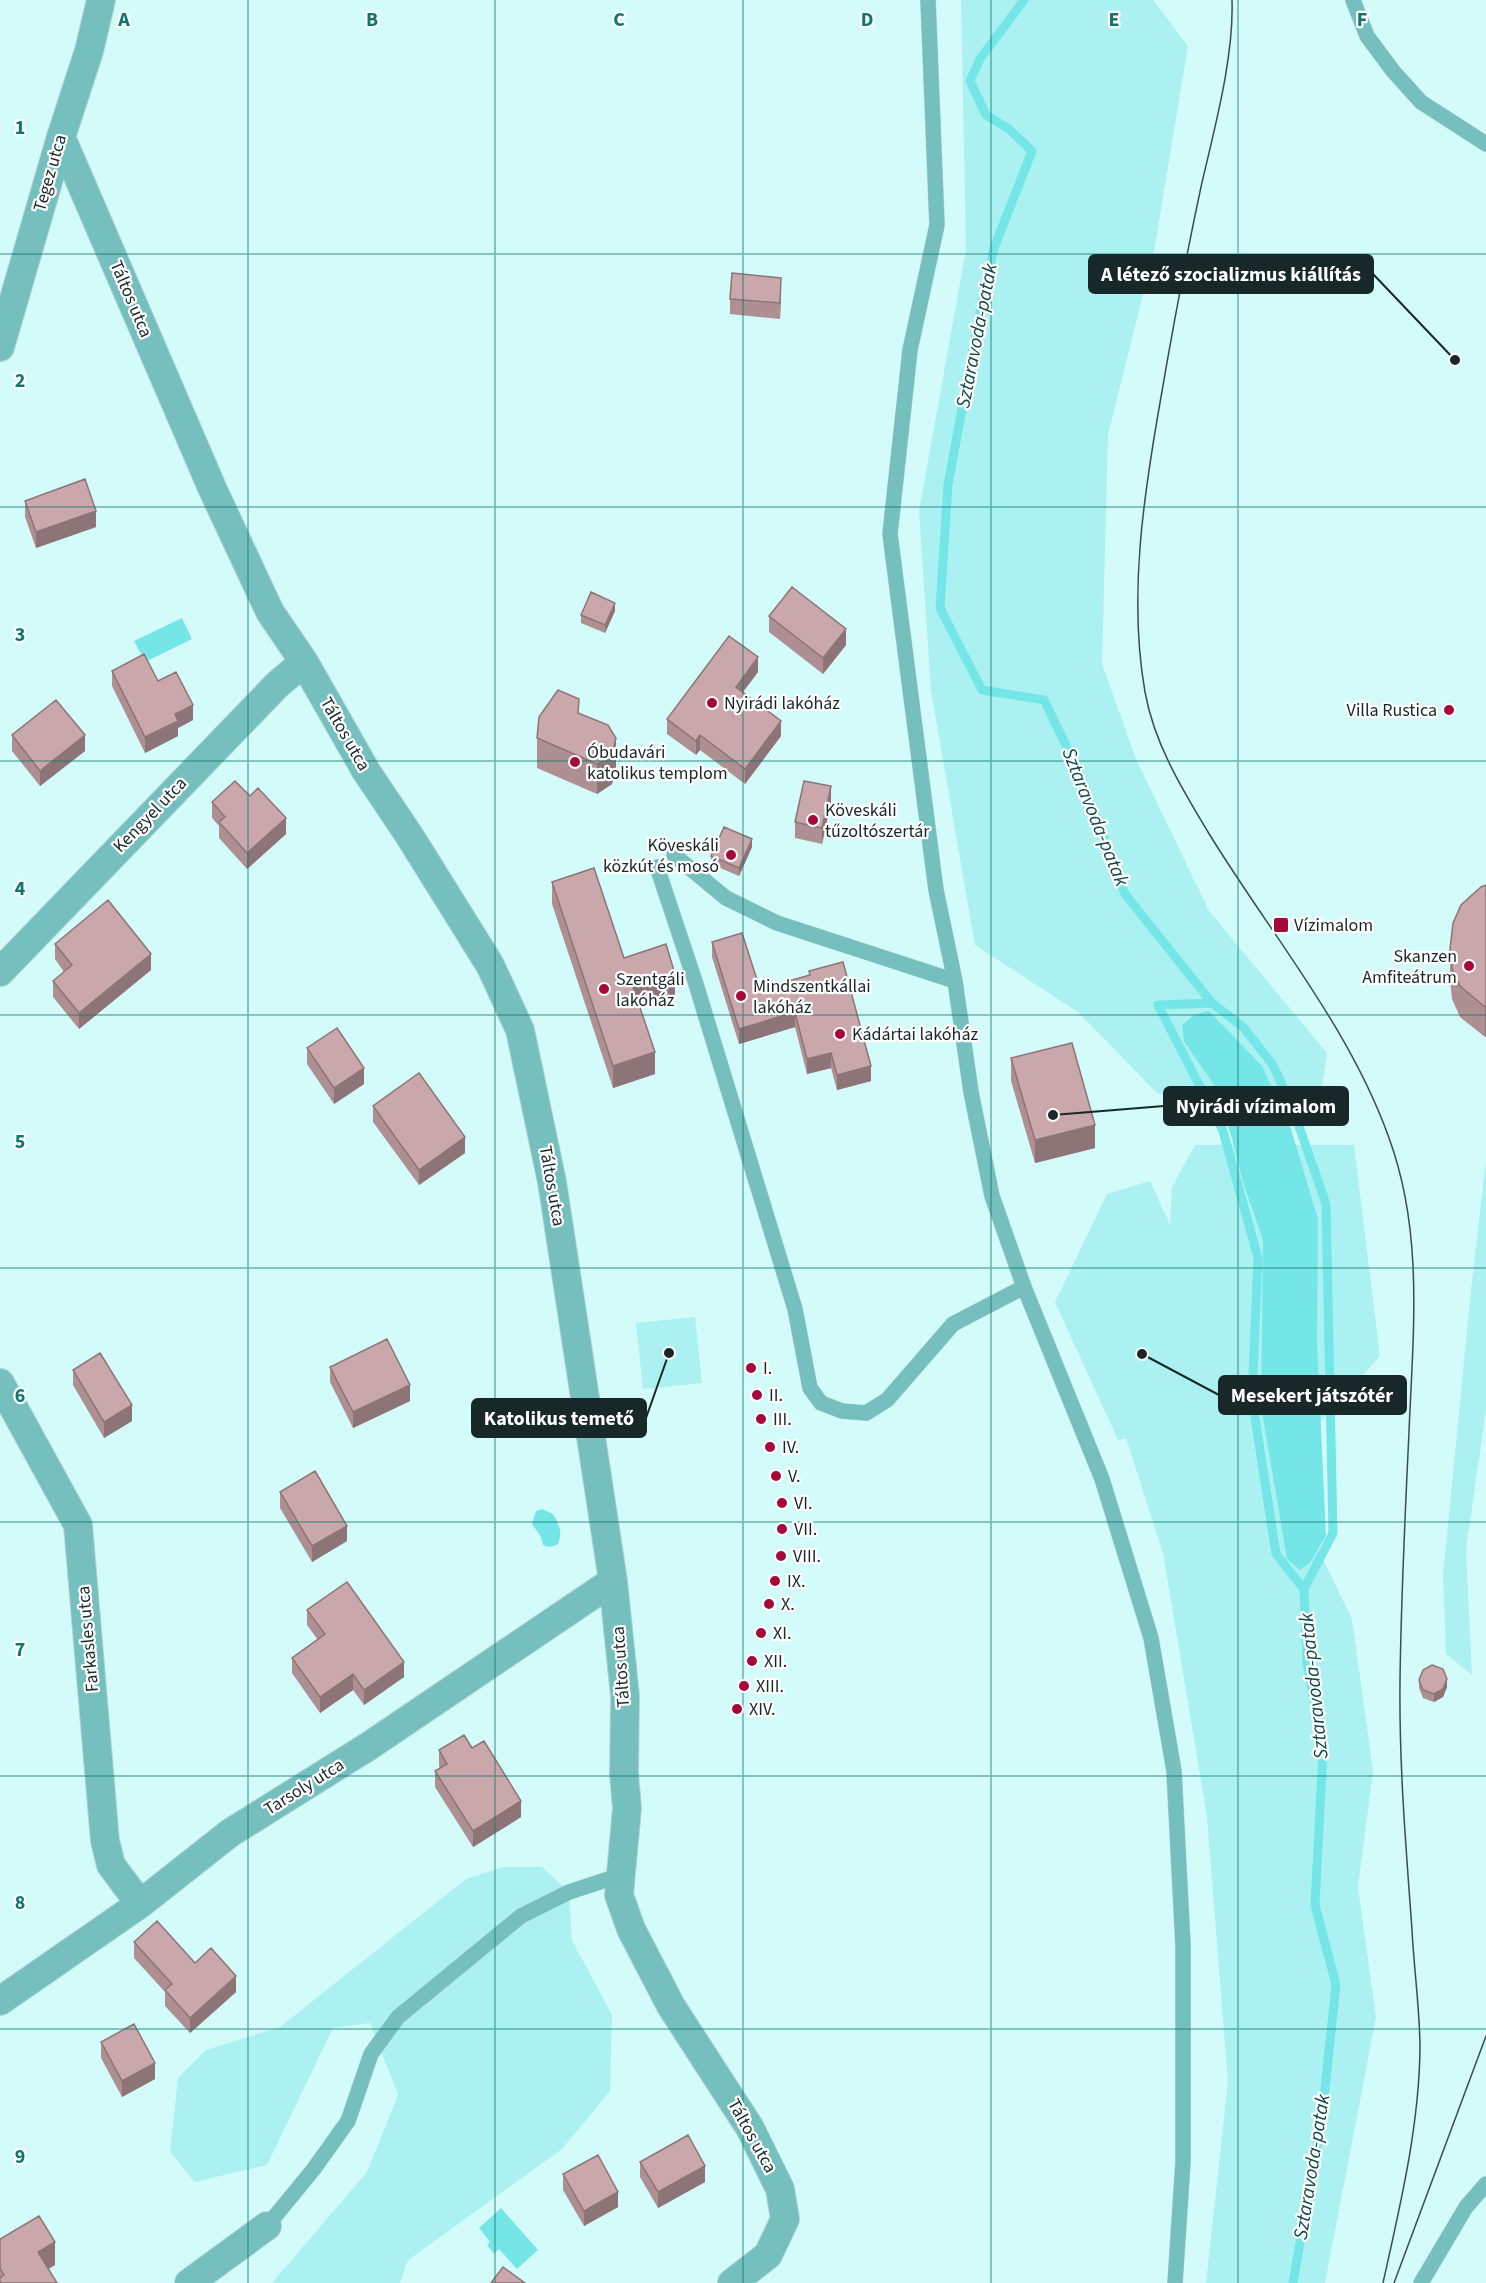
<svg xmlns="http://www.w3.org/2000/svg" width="1486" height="2283" font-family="'Source Sans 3',sans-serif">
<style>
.green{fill:#acf1f1}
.water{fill:#75e6e7}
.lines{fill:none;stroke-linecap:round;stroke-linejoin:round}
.stream{stroke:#75e6e7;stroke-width:9}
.service-casing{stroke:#b1d5d4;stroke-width:16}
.minor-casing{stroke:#b1d5d4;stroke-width:30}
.service{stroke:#75bfbf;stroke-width:15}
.minor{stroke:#75bfbf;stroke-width:28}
.tram{stroke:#3b4e4e;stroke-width:1.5}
.wall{fill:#ae9092}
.shaded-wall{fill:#8d7577}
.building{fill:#caa7aa;stroke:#8d7577;stroke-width:1.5}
.grid{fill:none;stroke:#0f766e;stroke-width:1.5;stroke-opacity:0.55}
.poi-dot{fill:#a4093a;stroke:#fff;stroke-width:2}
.labels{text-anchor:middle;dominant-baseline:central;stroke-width:4.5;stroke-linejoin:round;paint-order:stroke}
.street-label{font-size:18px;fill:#182727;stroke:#fff}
.poi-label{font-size:18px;fill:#182727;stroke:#fff;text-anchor:start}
.water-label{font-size:20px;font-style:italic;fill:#124647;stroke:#fff}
.grid-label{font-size:20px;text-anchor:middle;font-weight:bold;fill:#0f766e;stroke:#fff;stroke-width:4.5;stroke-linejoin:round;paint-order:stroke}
.leader{fill:none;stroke:#182727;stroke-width:2}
.callout-dot{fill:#182727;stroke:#fff;stroke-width:2}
.callout{fill:#182727;stroke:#182727;stroke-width:2}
.callout-label{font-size:20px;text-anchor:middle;font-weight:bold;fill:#fff}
</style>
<rect width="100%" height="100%" fill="#d3fbfa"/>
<path class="green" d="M961,0H1153L1188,46L1155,246L1108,435L1102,664L1136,759L1209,911L1327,1053L1322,1088L1158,1094L1078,1012L975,945L931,691L919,511L966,250Z
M1195,1145H1354L1380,1356L1302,1442L1306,1524L1352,1619L1373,1771L1358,1887L1376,2017L1325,2283H1206L1228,2082L1207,1817L1163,1553L1126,1438L1118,1440L1055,1302L1107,1194L1150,1181L1170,1225L1172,1187Z
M1486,1160V1410L1466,1550L1472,1675L1446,1654L1443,1576L1471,1290Z
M695,1317L702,1383L643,1389L636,1323Z
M503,1867H542L569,1892L572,1940L612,2015L610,2091L562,2149L407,2261L400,2283H272L367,2172L398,2095L370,2023L333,2028L267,2165L195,2182L170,2152L178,2078L206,2050L280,2027L466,1879Z"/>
<path class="water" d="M182,618L192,639L145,662L134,641Z
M1209,1011L1262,1066L1291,1129L1318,1219L1317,1343L1326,1536L1310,1563L1300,1570L1287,1559L1261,1406L1263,1240L1243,1182L1232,1139L1214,1085L1184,1041L1182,1025L1194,1015Z
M542,1509L553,1514C559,1524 563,1533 558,1544C553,1547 548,1548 543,1545L541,1537L532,1524L536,1511Z
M501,2208L538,2250L517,2269L499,2249L494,2254L487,2245L490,2242L479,2228Z"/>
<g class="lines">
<path class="stream" d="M1024,0L980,59L970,81L986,115L1009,129L1032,151L994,248L980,311L948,485L940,608L982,690L1044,700L1079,772L1125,894L1212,1003L1158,1005L1223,1131L1258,1258L1252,1398L1276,1554L1304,1589L1307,1663L1323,1751L1315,1905L1336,1985L1322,2116L1293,2283
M1212,1003L1243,1027L1273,1065L1293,1109L1326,1204L1333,1533L1304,1589"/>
<g class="service-casing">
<path id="service" d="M928,0L937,225L910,350L890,534L936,890L955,981L971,1092L992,1196L1024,1287L1102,1479L1151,1638L1174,1771L1183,1945V2162L1175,2283
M1353,0L1367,36L1393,71L1421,102L1486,144
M674,855L726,898L777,923L955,981
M657,867L695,981L795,1309L810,1388L821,1403L842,1411L866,1413L887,1400L953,1324L1024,1287
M267,2226L313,2170L348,2121L371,2054L398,2017L521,1916L569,1892L621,1875
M1421,2283L1466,2207L1486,2184"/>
</g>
<g class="minor-casing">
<path id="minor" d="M61,137L213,490L270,612L304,662L366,771L409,835L490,965L520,1030L552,1182L613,1581L625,1696L624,1774L627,1808L619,1895L631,1929L671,2006L750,2128L780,2189L785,2219L768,2255L732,2283
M0,347L61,137L89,51L101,0
M0,972L277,685L304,662
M0,1383L78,1525L105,1841L111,1865L140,1904
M0,2001L140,1904L230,1833L369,1746L613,1581
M189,2283L267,2226"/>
</g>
<use href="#service" class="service"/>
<use href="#minor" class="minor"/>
<path class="tram" d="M1232,0C1234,58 1214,130 1201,187C1186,257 1173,327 1161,397C1144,493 1128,596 1145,692C1154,743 1182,789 1208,832C1269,932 1349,1026 1389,1138C1424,1233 1413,1333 1409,1432C1405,1515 1401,1598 1400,1681C1399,1765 1406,1847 1412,1930C1414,1970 1420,2010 1420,2049C1419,2128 1400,2206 1383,2283
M1394,2283L1486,2036"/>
</g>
<path class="wall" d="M781,293L780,319L730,314V299Z
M25,501L96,527L36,548L25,517Z
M615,611L605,633L581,623V615Z
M769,616L846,645L823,674L769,632Z
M112,671L158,681L193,720L178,728V736L145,753L112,686Z
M758,672L743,692L781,736L745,784L700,750L696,755L667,734V719Z
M579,714L616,768L612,784L597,794L537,768V738Z
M12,735L85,751L40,786L12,751Z
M212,802L286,834L247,869L219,838V826L212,818Z
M831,802L822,844L795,838V822Z
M752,847L739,876L711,864V856Z
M552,882L624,958L675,996L640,1007L655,1074L613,1088L552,904Z
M1486,885V1036L1485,1037L1460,1017L1452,999L1450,980V949Z
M712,942L760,989L809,975V971L871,1081L837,1090L831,1068L807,1074L795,1027L739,1044L712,957Z
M55,944L151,970L79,1029L53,997V981L64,972L55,959Z
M307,1048L364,1084L334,1104L307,1064Z
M1011,1058L1095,1148L1035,1163L1011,1081Z
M373,1106L465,1153L419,1185L373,1122Z
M330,1367L410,1401L353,1428L330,1382Z
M73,1370L132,1421L104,1438L73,1385Z
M280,1492L347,1541L312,1562L280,1508Z
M307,1610L404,1677L364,1705L353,1690L320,1713L292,1673V1658L318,1640L307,1625Z
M1419,1680L1447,1687L1443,1697L1434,1702L1423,1698L1419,1688Z
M472,1748L521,1817L473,1847L435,1787V1771L440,1768L439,1766V1750Z
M134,1942L195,1963L236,1992L190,2033L165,2006V1992L134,1958Z
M101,2042L155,2079L122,2097L101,2058Z
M640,2162L705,2182L658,2208L640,2177Z
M563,2174L618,2207L584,2226L563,2190Z
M0,2239L55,2265L48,2269L0,2283Z"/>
<path class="shaded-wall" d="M781,278V293L780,319V303Z
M96,511V527L36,548V532Z
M615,603V611L605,633V625Z
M846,629V645L823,674V658Z
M758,657V672L736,701V687Z
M193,705V720L178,728V736L145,753V737L175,714Z
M781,721V736L745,784V769Z
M85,735V751L40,786V771Z
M700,735V750L696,755V741Z
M616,738V768L612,784L597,794V764Z
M831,786V802L822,844V828Z
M286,818V834L247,869V853Z
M752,839V847L739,876V868Z
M151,954V970L79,1029V1013Z
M675,974V996L633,1009V987Z
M1486,1005V1036L1485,1037V1007Z
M795,1012V1027L739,1044V1029Z
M655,1052V1074L613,1088V1066Z
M831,1053V1068L807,1074V1059Z
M871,1066V1081L837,1090V1075Z
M364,1068V1084L334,1104V1088Z
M1095,1125V1148L1035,1163V1140Z
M465,1137V1153L419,1185V1170Z
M410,1385V1401L353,1428V1412Z
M132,1405V1421L104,1438V1422Z
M347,1526V1541L312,1562V1546Z
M404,1662V1677L364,1705V1690Z
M353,1674V1690L320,1713V1697Z
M1447,1679V1687L1443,1697L1434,1702V1694Z
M521,1801V1817L473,1847V1831Z
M236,1976V1992L190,2033V2018Z
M155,2063V2079L122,2097V2081Z
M705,2166V2182L658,2208V2192Z
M618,2192V2207L584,2226V2211Z
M55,2242V2265L38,2275V2252Z"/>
<path class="building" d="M732,273L781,278L780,303L730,299Z
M85,479L96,511L36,532L25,501Z
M792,587L846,629L823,658L769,616Z
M591,592L615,603L605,625L581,615Z
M729,636L758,657L736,687L781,721L745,769L700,735L696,741L667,719Z
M144,654L158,681L176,672L193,705L175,714L178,721L145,737L112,671Z
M558,690L579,699L578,713L608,725L616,738L612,754L597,764L537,738L539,717Z
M56,700L85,735L40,771L12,735Z
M235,781L250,796L258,788L286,818L247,853L219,822L225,817L212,802Z
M804,781L831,786L822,828L795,822Z
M724,827L752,839L739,868L711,856Z
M594,868L624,958L666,944L675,974L633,987L655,1052L613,1066L552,882Z
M1486,885V1005L1485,1007L1460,986L1452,968L1450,949L1453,923L1461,905L1481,887Z
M108,900L151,954L79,1013L53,981L72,965L55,944Z
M742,933L760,989L810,975L809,971L843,962L871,1066L837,1075L831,1053L807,1059L795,1012L739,1029L712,942Z
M337,1028L364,1068L334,1088L307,1048Z
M1072,1043L1095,1125L1035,1140L1011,1058Z
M419,1073L465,1137L419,1170L373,1106Z
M387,1339L410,1385L353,1412L330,1367Z
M100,1353L132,1405L104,1422L73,1370Z
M315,1471L347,1526L312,1546L280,1492Z
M347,1582L404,1662L364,1690L353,1674L320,1697L292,1658L325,1634L307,1610Z
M1432,1665L1443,1669L1447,1679L1443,1689L1434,1694L1423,1690L1419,1680L1423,1670Z
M464,1735L472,1748L484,1741L521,1801L473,1831L435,1771L447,1764L439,1750Z
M157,1921L195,1963L211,1948L236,1976L190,2018L165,1990L172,1984L134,1942Z
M134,2024L155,2063L122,2081L101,2042Z
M688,2135L705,2166L658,2192L640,2162Z
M598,2155L618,2192L584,2211L563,2174Z
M39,2216L55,2242L38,2252L57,2283H0V2278L4,2275L0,2268V2239Z
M503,2267L525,2283H491Z"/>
<path class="grid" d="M248,0V2283M495,0V2283M743,0V2283M991,0V2283M1238,0V2283M0,254H1486M0,507H1486M0,761H1486M0,1015H1486M0,1268H1486M0,1522H1486M0,1776H1486M0,2029H1486"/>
<g class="poi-dot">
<circle cx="712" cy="703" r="6"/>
<circle cx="1449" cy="710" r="6"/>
<circle cx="575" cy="762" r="6"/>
<circle cx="813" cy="820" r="6"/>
<circle cx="731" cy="855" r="6"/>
<rect x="1273" y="917" width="16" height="16" rx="3"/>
<circle cx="1469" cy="966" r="6"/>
<circle cx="604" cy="989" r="6"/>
<circle cx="741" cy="996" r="6"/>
<circle cx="840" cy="1034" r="6"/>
<circle cx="751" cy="1368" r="6"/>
<circle cx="757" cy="1395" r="6"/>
<circle cx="761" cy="1419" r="6"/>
<circle cx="770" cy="1447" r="6"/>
<circle cx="776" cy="1476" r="6"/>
<circle cx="782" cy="1503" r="6"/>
<circle cx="782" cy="1529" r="6"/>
<circle cx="781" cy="1556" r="6"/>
<circle cx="775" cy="1581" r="6"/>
<circle cx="769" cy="1604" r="6"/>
<circle cx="761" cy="1633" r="6"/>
<circle cx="752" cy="1661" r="6"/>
<circle cx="744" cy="1686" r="6"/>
<circle cx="737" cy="1709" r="6"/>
</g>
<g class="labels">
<g class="street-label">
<text transform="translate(50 173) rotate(-74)">Tegez utca</text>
<text transform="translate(131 299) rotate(67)">Táltos utca</text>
<text transform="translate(345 734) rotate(60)">Táltos utca</text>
<text transform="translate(150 815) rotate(-46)">Kengyel utca</text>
<text transform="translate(552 1186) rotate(80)">Táltos utca</text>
<text transform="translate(88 1639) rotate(-95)">Farkasles utca</text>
<text transform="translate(621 1667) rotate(-94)">Táltos utca</text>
<text transform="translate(304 1787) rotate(-32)">Tarsoly utca</text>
<text transform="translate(752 2136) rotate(61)">Táltos utca</text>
</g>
<g class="poi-label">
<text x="724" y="703">Nyirádi lakóház</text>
<text x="1437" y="710" text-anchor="end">Villa Rustica</text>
<text x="587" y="752">Óbudavári<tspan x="587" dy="21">katolikus templom</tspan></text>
<text x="825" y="810">Köveskáli<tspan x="825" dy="21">tűzoltószertár</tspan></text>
<text x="719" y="845" text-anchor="end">Köveskáli<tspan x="719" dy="21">közkút és mosó</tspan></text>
<text x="1294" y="925">Vízimalom</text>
<text x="1457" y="956" text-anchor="end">Skanzen<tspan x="1457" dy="21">Amfiteátrum</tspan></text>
<text x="616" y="979">Szentgáli<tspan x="616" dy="21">lakóház</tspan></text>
<text x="753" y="986">Mindszentkállai<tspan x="753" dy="21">lakóház</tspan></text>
<text x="852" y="1034">Kádártai lakóház</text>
<text x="763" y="1368">I.</text>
<text x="769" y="1395">II.</text>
<text x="773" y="1419">III.</text>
<text x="782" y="1447">IV.</text>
<text x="788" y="1476">V.</text>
<text x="794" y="1503">VI.</text>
<text x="794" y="1529">VII.</text>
<text x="793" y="1556">VIII.</text>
<text x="787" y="1581">IX.</text>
<text x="781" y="1604">X.</text>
<text x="773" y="1633">XI.</text>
<text x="764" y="1661">XII.</text>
<text x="756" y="1686">XIII.</text>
<text x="749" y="1709">XIV.</text>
</g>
<g class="water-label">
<text transform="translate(977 336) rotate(-79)">Sztaravoda-patak</text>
<text transform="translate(1095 817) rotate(68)">Sztaravoda-patak</text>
<text transform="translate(1314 1686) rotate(-96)">Sztaravoda-patak</text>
<text transform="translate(1312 2167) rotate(-81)">Sztaravoda-patak</text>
</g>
</g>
<g class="grid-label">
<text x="124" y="26">A</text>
<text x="372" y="26">B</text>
<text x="619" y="26">C</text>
<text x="867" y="26">D</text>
<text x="1114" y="26">E</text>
<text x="1362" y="26">F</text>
<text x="20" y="134">1</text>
<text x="20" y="387">2</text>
<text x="20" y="641">3</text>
<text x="20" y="895">4</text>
<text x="20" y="1148">5</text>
<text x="20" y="1402">6</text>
<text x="20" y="1656">7</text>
<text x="20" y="1909">8</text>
<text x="20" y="2163">9</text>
</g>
<path class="leader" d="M1455 360L1373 274M1053 1115L1164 1106M1142 1354L1219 1395M669 1353L646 1418"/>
<g class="callout-dot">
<circle cx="1455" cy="360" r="6"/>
<circle cx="1053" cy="1115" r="6"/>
<circle cx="1142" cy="1354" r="6"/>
<circle cx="669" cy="1353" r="6"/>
</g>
<g class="callout">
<rect x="1089" y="255" width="284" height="38" rx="6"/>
<rect x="1164" y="1087" width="184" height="38" rx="6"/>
<rect x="1219" y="1376" width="187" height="38" rx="6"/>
<rect x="472" y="1399" width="174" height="38" rx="6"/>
</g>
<g class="callout-label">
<text x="1231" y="281">A létező szocializmus kiállítás</text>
<text x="1256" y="1113">Nyirádi vízimalom</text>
<text x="1312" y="1402">Mesekert játszótér</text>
<text x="559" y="1425">Katolikus temető</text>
</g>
</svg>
